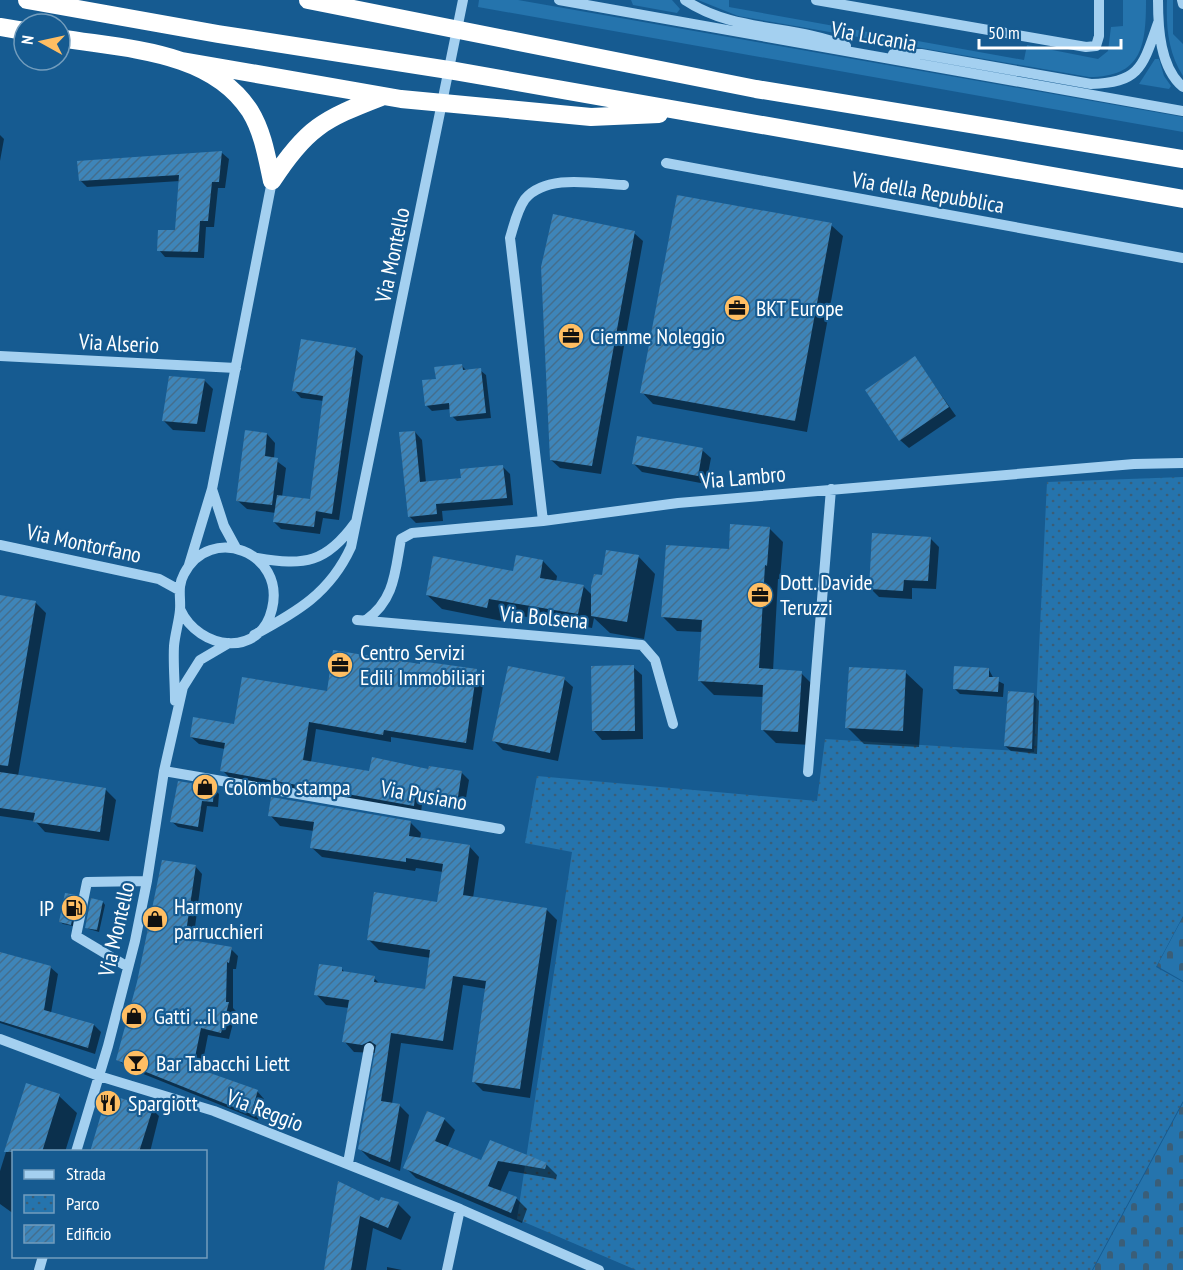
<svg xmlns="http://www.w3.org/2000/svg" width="1183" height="1270" font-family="'PT Sans Narrow',sans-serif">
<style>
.green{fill:#2574ad}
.cemetery{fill:url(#cemetery-stones)}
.park{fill:url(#park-dots)}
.shadow{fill:#0007}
.building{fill:url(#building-hatch)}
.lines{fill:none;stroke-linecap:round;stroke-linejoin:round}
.minor{stroke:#a4d0f0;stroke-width:10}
.highway{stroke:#fff;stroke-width:18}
.labels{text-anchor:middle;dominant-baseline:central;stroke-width:4.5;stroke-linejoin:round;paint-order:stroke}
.street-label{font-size:22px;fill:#fff;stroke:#165b91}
.poi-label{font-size:22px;fill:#fff;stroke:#165b91;text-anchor:start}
</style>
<defs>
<pattern id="cemetery-stones" width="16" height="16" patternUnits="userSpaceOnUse" patternTransform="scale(1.5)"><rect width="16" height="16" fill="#2574ad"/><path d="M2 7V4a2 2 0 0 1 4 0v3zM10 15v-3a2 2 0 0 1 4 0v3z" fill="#3a5e78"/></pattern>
<pattern id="park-dots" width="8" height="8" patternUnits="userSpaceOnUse" patternTransform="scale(1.5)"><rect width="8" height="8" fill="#2574ad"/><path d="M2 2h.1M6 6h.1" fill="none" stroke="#3a5e78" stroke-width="1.8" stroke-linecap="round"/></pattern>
<pattern id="building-hatch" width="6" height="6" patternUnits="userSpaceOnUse" patternTransform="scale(1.5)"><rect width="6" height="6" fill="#3e85b9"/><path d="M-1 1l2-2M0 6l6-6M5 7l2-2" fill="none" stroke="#446e8d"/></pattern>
</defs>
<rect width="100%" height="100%" fill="#165b91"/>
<path class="green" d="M479,0H518L1183,117V132L478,7Z
M631,0H672L680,9L677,13L633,5Z
M698,0H729V7L1024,60L1027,45L1098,59L1108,51L1111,27L1123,26V0H1146C1146,46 1142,77 1089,77L738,16Z
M1167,0H1173V34L1183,44V76C1168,52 1166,27 1167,0Z
M1155,59H1159L1164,76L1171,86L1169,89L1139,84Z"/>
<path class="cemetery" d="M1183,917V981L1157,966Z
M1183,1103V1270H1093Z"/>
<path class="park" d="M1183,477V916L1156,967L1183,982V1101L1092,1270H636L517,1219L572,852L525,843L537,776L817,801L825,739L1034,752L1047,482Z"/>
<path class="shadow" d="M0,135L4,139L0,161Z
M222,153L229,159L225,188H218L214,227H206L204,258L165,257L159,250L177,232L180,181L87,187L80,180L79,162Z
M831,225L843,236L807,432L653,404L642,392Z
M634,233L643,241L601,474L560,468L551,460Z
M355,349L363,356L339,520L323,518L320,534L281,529L274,522L276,513L247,509L238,501L267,434L275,443L274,459L286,468L282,497L311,501L324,401L301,398L294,390Z
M915,358L956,416L909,448L900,440Z
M462,366L467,371L480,370L486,375L491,418L457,421L452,416L451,409L432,411L426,405L437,380Z
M170,378L205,381L213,389L205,432L173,430L164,421Z
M415,432L422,440L426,483L462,479L503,467L510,474L513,505L442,511L443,521L416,523L409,516Z
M702,450L711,458L706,484L642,472L633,463Z
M769,528L783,542L780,579H778L773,671L801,673L815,687L811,745L776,743L762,729L764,697L714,695L700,681L702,632L677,631L663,617L730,550Z
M930,538L939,547L936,589L912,588V599L879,597L871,589Z
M638,556L655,574L644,639L610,633L594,618L592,628L503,613L502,621L442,609L427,595L514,573L543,561L557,576L556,582L583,586L594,597L603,577Z
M0,597L36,603L46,613L18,776L106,790L116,800L109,841L45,832L35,821L0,816Z
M421,666L476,671L484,679L473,750L391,737V742L316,729L311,762L371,773L461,772L469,780L464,810L422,804L421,813L230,778L222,770L225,749L199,744L191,737L236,726L328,693Z
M633,667L642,675L643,739L602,740L594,731Z
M989,670L994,679L1004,684L1003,697L960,694L954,688Z
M905,672L923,689L919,747L864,744L847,727Z
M564,679L573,687L558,761L503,750L494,741Z
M1034,695L1039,701L1037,754L1011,751L1005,746Z
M214,789L219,794L218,807L207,806L203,832L178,827L172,822Z
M272,799L411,823L421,833L420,839L469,846L479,857L473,898L546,909L557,920L530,1098L483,1091L473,1081L487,989L463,985L453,1050L401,1043L392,1104L399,1105L409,1115L400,1171L370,1159L360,1149L376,1053L354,1052L344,1041L349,1008L326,1005L316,994L342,969L346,974L374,978L380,984L426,991L431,958L379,950L369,940L439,904L443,872L416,868L415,871L322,857L311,847L314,831L280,826L270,815Z
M195,866L202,874L193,942L231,949L238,956L236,969H233V1008L236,1011L229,1039L208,1035L201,1071L257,1091L264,1099L258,1120L126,1067L118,1060Z
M76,897L78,899L73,926L63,924L60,922Z
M103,902L105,905L99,932L89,929L87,927Z
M0,954L50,967L58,974L51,1013L94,1025L101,1032L95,1054L0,1023Z
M27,1085L59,1096L77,1113L65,1152H14V1214L0,1204V1171Z
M152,1109L159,1116L150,1152H91Z
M444,1119L455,1130L447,1148L482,1162L491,1142L546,1164L557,1175L556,1179L509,1171L500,1192L517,1199L527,1209L522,1223L416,1178L405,1167Z
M339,1183L380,1203L398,1204L411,1217L401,1240L373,1228L366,1270H325Z
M387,1267L402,1270H387Z"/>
<path class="building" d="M222,151L219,182H212L208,221H200L198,252L157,251L158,230H175L179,175L79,181L77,161Z
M677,195L832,223L795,421L640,393Z
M553,214L635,231L592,466L550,460L541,267Z
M301,339L356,348L332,514L316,511L314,527L273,522L277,495L310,499L323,396L292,391Z
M915,356L949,407L899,441L865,390Z
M462,364L463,370L481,368L486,413L450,417L449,403L425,406L422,380L436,379L434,367Z
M169,376L205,379L197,424L162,421Z
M245,430L267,433L265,456L278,458L272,505L236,501Z
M415,431L420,482L461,478L460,469L503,465L507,498L436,504L437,514L408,517L399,432Z
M637,436L703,448L698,476L632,464Z
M730,524L770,527L767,566L765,565L759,668L802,671L798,732L761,730L763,685L698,681L702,620L661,617L666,545L729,549Z
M872,533L931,537L928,581L904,580L903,591L869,589Z
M606,550L639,555L627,622L591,616V586L594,574L602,575Z
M516,555L543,560L540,578L584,585L578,614L489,599L487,608L426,595L433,556L513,571Z
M0,595L36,601L8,766L0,765Z
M333,650L420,664V661L477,669L466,743L384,730L383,735L309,722L303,760L369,771L372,757L428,769L429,766L462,771L457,803L415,797L414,806L220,771L225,743L190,737L193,717L234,724L242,677L327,691Z
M634,665L635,731H592L591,666Z
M508,666L565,677L550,753L492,741Z
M954,666L989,668V677H999L998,692L953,689Z
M849,667L906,670L903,731L845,728Z
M1008,691L1034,693L1032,749L1004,746Z
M0,772L106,788L100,832L33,822L35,813L0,808Z
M178,781L214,787L213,802L202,801L198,827L170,822Z
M271,797L411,821L409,836L470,845L463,895L547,908L520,1089L472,1082L486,981L453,976L443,1041L391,1033L381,1101L400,1104L390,1162L358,1149L376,1045L370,1041L362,1045L342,1042L349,1000L314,995L319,964L342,967V971L375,976L374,982L425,989L430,950L367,940L374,892L437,902L443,864L406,858V862L310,848L314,822L268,816Z
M162,860L196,865L185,939L232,947L229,963L227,962L226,1002H229L221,1033L201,1028L193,1067L258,1090L251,1114L116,1060L137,982Z
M65,893L77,895L71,925L59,922Z
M91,898L103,901L97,930L85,928Z
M0,952L51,966L44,1010L94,1024L88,1048L0,1021Z
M26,1083L60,1094L42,1152H4Z
M107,1094L153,1108L139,1152H90Z
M427,1111L445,1118L435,1141L481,1160L490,1140L547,1163L545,1169L498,1161L488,1186L517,1197L511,1213L403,1168Z
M338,1181L379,1201L381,1197L399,1202L388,1228L360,1216L351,1270H324Z"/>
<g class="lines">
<path class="minor" d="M559,0L1183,111
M685,0C734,33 793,24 846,46
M816,0L1086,47L1096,46L1099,36V0
M1158,0C1158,28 1160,68 1183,87
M1182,0L1183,4
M893,54H921L1091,84C1140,83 1143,66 1158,23
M666,163L1183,258
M0,356L236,368
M212,489L224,526L236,548
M543,521L510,238C514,225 517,210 525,199C547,173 595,184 624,185
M0,545L159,579L179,590
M257,558C305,566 326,563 355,523
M189,565L212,489L272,181
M357,620L642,645L655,660L673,724
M366,620C395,600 395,571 401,539L412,533L543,521L678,503L1134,464L1183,463
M254,635C297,612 330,593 351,547L463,0
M175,701C175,683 173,664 174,646C175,634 179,622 180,610C181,597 177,587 184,574C210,523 286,552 272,609C261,658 199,651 180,609
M164,771L500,829
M808,772L831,489
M128,967L76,936L87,882L147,881
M0,1039L99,1076L214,1111L460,1209L599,1270
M76,1152L108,1046L135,941L147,881L164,771L183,687L200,660L229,643
M348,1163L369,1048
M39,1270L43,1256
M447,1270L460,1209"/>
<path class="highway" d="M27,0L218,34L455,71L1183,199
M308,0L756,89L1183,159
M0,27L24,31
M60,38C124,49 211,50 250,111C263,132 267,158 272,181
M182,61L401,99L591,117L659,114
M272,181C306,128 324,119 381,97"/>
</g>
<defs>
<g id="office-disc" transform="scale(1.35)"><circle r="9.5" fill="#ffbe63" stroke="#165b91"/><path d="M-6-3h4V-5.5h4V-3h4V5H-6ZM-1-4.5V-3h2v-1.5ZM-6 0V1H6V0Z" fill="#111"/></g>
<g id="shop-disc" transform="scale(1.35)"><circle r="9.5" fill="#ffbe63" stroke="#165b91"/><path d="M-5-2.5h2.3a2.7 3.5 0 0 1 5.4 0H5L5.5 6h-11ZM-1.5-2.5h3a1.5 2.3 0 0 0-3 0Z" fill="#111"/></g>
<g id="fuel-disc" transform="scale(1.35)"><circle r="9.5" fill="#ffbe63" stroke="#165b91"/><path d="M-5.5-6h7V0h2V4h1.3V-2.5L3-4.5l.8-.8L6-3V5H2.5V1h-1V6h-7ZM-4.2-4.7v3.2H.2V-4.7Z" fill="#111"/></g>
<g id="bar-disc" transform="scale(1.35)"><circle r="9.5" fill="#ffbe63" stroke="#165b91"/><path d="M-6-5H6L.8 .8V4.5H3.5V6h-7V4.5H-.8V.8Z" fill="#111"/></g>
<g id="restaurant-disc" transform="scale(1.35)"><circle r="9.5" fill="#ffbe63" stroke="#165b91"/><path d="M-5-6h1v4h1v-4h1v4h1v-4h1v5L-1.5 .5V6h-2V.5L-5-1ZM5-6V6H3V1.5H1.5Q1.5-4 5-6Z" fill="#111"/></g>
</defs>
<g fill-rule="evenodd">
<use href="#office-disc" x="737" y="308"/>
<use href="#office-disc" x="571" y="336"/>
<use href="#office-disc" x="760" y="595"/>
<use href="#office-disc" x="340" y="665"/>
<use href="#shop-disc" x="205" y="787"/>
<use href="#fuel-disc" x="74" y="908"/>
<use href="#shop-disc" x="155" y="919"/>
<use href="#shop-disc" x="134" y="1016"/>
<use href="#bar-disc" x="136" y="1063"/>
<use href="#restaurant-disc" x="108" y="1103"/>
</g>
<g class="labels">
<g class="street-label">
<text transform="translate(874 36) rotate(10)">Via Lucania</text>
<text transform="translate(928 192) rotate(10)">Via della Repubblica</text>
<text transform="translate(392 255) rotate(-78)">Via Montello</text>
<text transform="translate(119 343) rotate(3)">Via Alserio</text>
<text transform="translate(743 477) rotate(-5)">Via Lambro</text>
<text transform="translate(84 543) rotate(12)">Via Montorfano</text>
<text transform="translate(544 617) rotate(5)">Via Bolsena</text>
<text transform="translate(424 795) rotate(10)">Via Pusiano</text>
<text transform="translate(116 929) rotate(-77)">Via Montello</text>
<text transform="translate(265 1110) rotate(21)">Via Reggio</text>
</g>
<g class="poi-label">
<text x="756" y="308">BKT Europe</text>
<text x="590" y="336">Ciemme Noleggio</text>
<text x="780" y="582">Dott. Davide<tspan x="780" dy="25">Teruzzi</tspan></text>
<text x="360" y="652">Centro Servizi<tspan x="360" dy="25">Edili Immobiliari</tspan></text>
<text x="224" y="787">Colombo stampa</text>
<text x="174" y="906">Harmony<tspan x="174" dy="25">parrucchieri</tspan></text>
<text x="54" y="908" text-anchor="end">IP</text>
<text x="154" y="1016">Gatti ...il pane</text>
<text x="156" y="1063">Bar Tabacchi Liett</text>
<text x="128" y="1103">Spargiott</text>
</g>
</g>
<rect x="12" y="1150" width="195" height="108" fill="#165b91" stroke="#739dbd" stroke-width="1.5"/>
<rect x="24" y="1170" width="30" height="9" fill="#a4d0f0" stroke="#739dbd" stroke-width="1.5"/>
<text x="66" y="1180" font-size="18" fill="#ffffff">Strada</text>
<rect x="24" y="1195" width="30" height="18" fill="url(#park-dots)" stroke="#739dbd" stroke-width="1.5"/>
<text x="66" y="1210" font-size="18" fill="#ffffff">Parco</text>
<rect x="24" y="1225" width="30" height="18" fill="url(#building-hatch)" stroke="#739dbd" stroke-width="1.5"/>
<text x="66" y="1240" font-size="18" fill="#ffffff">Edificio</text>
<g transform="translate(42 42) rotate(278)"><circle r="28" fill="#165b91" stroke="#739dbd" stroke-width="1.5"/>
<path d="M0-4.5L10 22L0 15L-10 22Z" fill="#ffbe63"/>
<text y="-9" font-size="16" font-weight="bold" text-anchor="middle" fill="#ffffff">N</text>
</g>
<path d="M979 39v9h142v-9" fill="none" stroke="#ffffff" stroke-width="3"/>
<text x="988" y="39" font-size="18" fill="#ffffff" stroke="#165b91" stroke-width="4.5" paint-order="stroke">50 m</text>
</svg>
